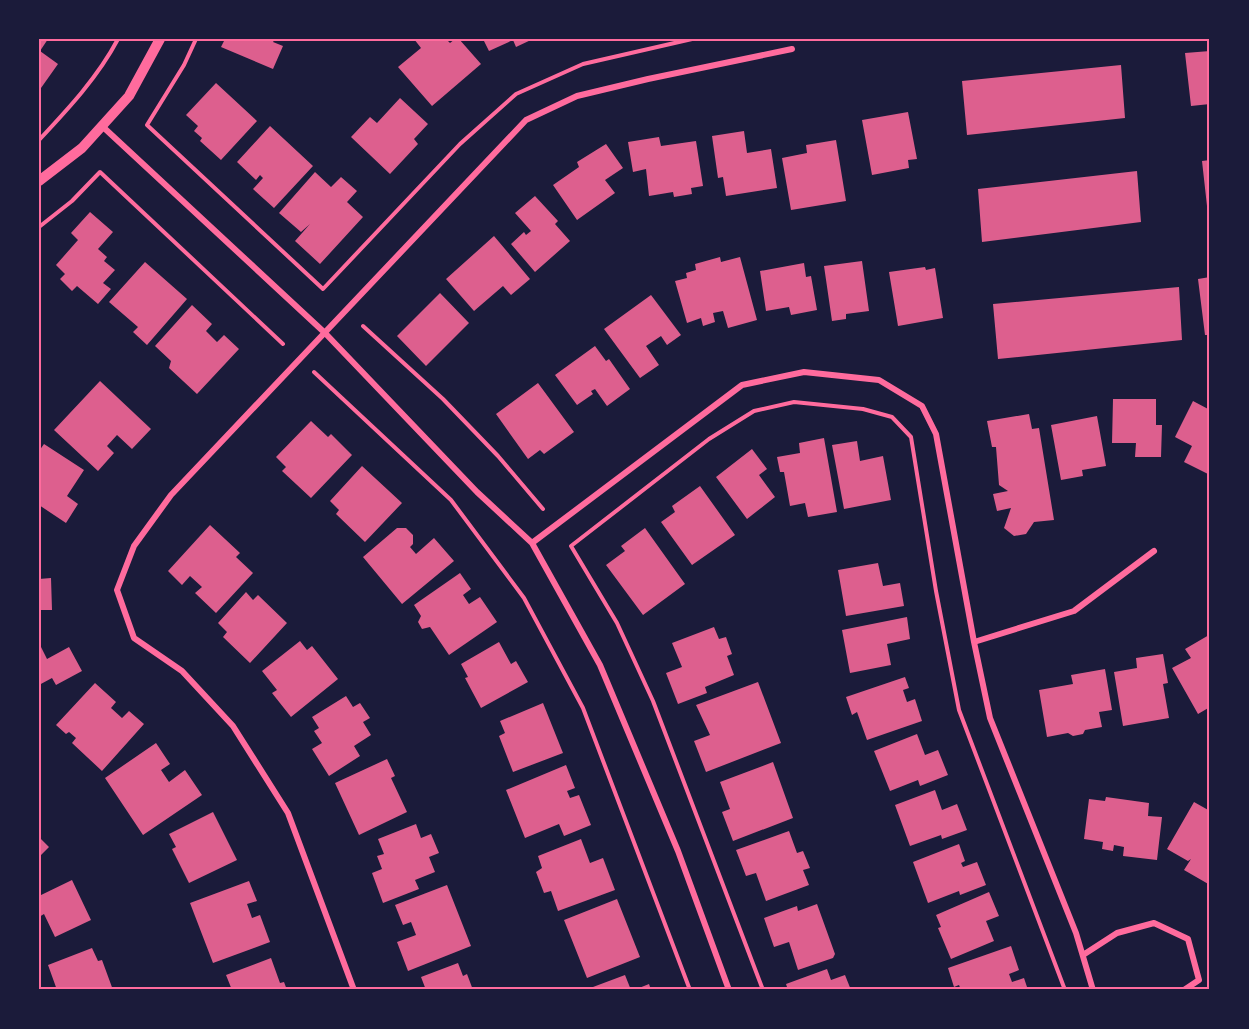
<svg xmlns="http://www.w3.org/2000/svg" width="1249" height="1029" font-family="'Times New Roman',serif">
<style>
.building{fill:#dd5f8e}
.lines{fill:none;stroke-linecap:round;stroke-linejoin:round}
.path{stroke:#ff6b9d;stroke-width:4}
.minor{stroke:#ff6b9d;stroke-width:6}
.tertiary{stroke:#ff6b9d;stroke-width:10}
.neatline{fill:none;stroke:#ff6b9d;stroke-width:2}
</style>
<rect width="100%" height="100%" fill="#1b1b3a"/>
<path class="building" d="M39,39H48L40,51L58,64L41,88L39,86Z
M225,39H275L273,42L283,46L273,69L221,47Z
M414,39H446L450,43L455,39H459L481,64L432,106L398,67L421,48Z
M483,39H533L516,47L513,40L489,51Z
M1210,51V104L1191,106L1185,53Z
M1121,65L1125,118L967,135L962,81Z
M216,83L257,121L221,160L200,141L202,138L194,131L198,126L186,115Z
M400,98L428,124L414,139L418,144L390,174L351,137L370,117L377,123Z
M908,112L917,159L908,160L909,168L872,175L862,120Z
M270,126L313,166L274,208L253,189L263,178L260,175L256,180L237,162Z
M744,131L747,153L771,149L777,188L726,196L723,177L718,178L712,136Z
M659,137L661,146L696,141L703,186L691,188L692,194L674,197L673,192L649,196L646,169L633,172L628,142Z
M836,140L846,201L791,210L782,158L807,153L806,145Z
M606,144L623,168L605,180L615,193L577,220L553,185L579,167L577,162Z
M1210,160V215H1208L1202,161Z
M1137,171L1141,222L982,242L978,189Z
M315,172L331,187L341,177L357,191L347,202L363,217L320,264L295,241L310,224L301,232L279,213Z
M535,196L558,221L555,224L570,241L535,272L511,244L524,232L526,235L531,231L515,213Z
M90,212L113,232L98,249L107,257L104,261L115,270L103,283L111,289L98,304L77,286L72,291L60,279L65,274L56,265L78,240L71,233Z
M494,236L530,279L511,295L503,286L474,311L446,279Z
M720,257L721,262L740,257L757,320L728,328L723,311L713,313L715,322L703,326L701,318L687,323L675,281L687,278L686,273L696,270L695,264Z
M862,261L869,311L846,314V319L832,321L824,266Z
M145,262L187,299L147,345L133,332L138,327L109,302Z
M804,263L806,277L811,276L817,310L791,315L789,307L766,311L760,271Z
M925,267L926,270L935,268L943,318L898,326L889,272Z
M1210,277V335H1205L1198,279Z
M1179,287L1182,340L998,359L993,304Z
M440,293L469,323L426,366L397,336Z
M651,295L681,335L667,345L661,336L646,346L659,365L640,378L604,329Z
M192,305L212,324L206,331L217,342L224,335L239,349L197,394L169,368L171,361L155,346Z
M595,346L606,361L609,359L630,389L607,406L595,389L591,391L593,394L577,405L555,375Z
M100,381L151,429L132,449L117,435L107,446L114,453L98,471L54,430Z
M538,383L574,432L544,454L540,450L528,459L496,414Z
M1113,399H1156V425H1162L1161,457H1135L1136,443H1112Z
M1193,401L1210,410L1208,474L1184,462L1192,446L1175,437Z
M1029,414L1032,429L1039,428L1054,520L1034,522L1026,534L1014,536L1004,528L1011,508L997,511L993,494L1008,491L999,485L996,447H992L987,421Z
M1097,416L1106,466L1082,470L1083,476L1061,480L1051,425Z
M311,421L328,437L331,434L352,455L311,498L282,471L286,467L276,457Z
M824,438L837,512L808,517L805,503L790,506L784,472H780L777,457L800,453L799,443Z
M857,441L860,461L883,456L891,500L844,509L832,445Z
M44,444L84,470L67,496L78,504L66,523L39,505V451Z
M752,449L767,469L759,475L775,497L747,519L716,477Z
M362,466L402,503L365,542L336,514L339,510L330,501Z
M700,486L735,535L692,565L661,522L675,512L672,506Z
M210,525L240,553L236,557L253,573L216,613L195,593L202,587L190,576L182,585L168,571Z
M397,528H406L413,535V544L410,547L416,554L434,538L454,561L402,604L363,557Z
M645,528L685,584L643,615L606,565L625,551L621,546Z
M878,563L883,586L900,583L904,606L846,616L838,570Z
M460,573L471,589L463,595L469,604L480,597L497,622L449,655L430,627L422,629L418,622L421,616L414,605Z
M51,578L52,610H39V579Z
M246,592L253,600L258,595L287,623L250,663L223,637L227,632L218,623Z
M907,617L910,639L887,644L891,665L850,673L842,630Z
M714,627L719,639L726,637L732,654L727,656L734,675L705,687L707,693L678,704L666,673L682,667L672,643Z
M1209,635L1210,707L1198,714L1172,668L1191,658L1185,649Z
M300,641L307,650L312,646L338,679L291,717L272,693L277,690L262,671Z
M499,642L511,664L516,661L528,682L481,708L465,678L468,677L461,664Z
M39,643L47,659L69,647L82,671L56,685L52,678L39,685Z
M1163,654L1168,683L1163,684L1169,718L1123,726L1114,672L1137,668L1136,658Z
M1105,669L1112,710L1099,712L1102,727L1085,730L1083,734L1073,736L1068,733L1047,737L1039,690L1073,684L1071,675Z
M905,677L909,688L903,690L907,702L915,699L922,721L867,740L857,712L852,715L846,697Z
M758,682L781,743L706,772L694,741L710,735L696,705Z
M95,683L116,702L111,708L122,718L129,711L144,724L102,771L72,743L76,738L69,732L66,734L56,725Z
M346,696L353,707L360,703L370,718L363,722L371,735L354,746L360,756L329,776L312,749L322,743L314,731L319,728L312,717Z
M543,703L563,753L513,772L499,736L505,733L500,721Z
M917,734L925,755L938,750L948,775L920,786L918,780L890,791L874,751Z
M156,743L170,764L161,770L169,782L185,770L202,795L143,835L105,778Z
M387,759L395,776L391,778L407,812L359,835L335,783Z
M773,762L793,818L733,841L722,812L730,809L720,782Z
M566,765L575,788L567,791L570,798L579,795L591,825L564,836L559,824L525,838L506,790Z
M935,790L942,810L957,804L967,830L942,839L941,835L910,846L895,805Z
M1106,797L1149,803L1148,816L1162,817L1157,860L1123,856L1124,847L1114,845L1113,851L1102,849L1103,842L1084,839L1089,799L1105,801Z
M1194,802L1210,811V885L1184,870L1191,859L1188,861L1167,849Z
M213,812L237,860L189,883L172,849L176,847L169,834Z
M416,824L421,838L431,834L439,853L429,857L435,872L415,880L419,889L383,903L372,873L382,869L377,856L384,854L378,839Z
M789,831L797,853L803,851L810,868L803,870L809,885L766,901L756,873L746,876L736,850Z
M39,837L49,847L39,857Z
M581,839L590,863L603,858L615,890L558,911L551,891L544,893L536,872L542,868L538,856Z
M959,844L965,861L961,863L963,867L977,862L986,885L960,895L959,891L928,903L913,862Z
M72,880L91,920L55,937L44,914L39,917V896Z
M249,881L257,901L247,904L252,918L260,915L270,942L213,963L190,903Z
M447,885L471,946L408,971L397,942L416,935L411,922L403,925L395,905Z
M989,892L999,916L986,921L994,941L951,959L938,928L941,927L936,915Z
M617,899L640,957L587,978L564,920Z
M817,904L835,954L833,958L798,970L789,942L774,947L764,918L797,906L798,911Z
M1011,946L1019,970L1009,974L1012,982L1024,978L1028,990H961L959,985L954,987L948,968Z
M92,948L98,961L102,960L113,990H57L48,965Z
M271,958L280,983L284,982L287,990H232L226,975Z
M458,963L463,976L467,974L473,990H426L421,977Z
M827,969L831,980L845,975L851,990H788L786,984Z
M625,975L631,990H585Z
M649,984L651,990H634Z"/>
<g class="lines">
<path class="path" d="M196,39L184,65L147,125L323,289L460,144L516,94L583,64L692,39
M39,140C68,109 98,77 118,39
M39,227L72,201L100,172L283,344
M363,326L443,399L498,456L543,509
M314,372L451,500L524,598L583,708L690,990
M763,990L653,701L617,623L571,546L709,439L754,411L794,402L863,409L892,417L911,437L936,591L959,710L1065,990"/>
<path class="minor" d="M102,126L325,333L477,492L532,543L600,665L678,851L729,990
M532,543L742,385L804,372L879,380L922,406L936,434L974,642L990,718L1076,933L1093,990
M974,642L1074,611L1154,551
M1083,955L1117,933L1154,923L1188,939L1199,980L1184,990
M354,990L288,813L233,726L182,671L134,638L117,590L134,546L171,495L526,120L577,96L648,79L792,49"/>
<path class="tertiary" d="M39,181L82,148L129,96L160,39"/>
</g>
<rect width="1249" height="1029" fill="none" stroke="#1b1b3a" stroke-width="81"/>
<rect x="40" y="40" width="1168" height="948" class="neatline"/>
</svg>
